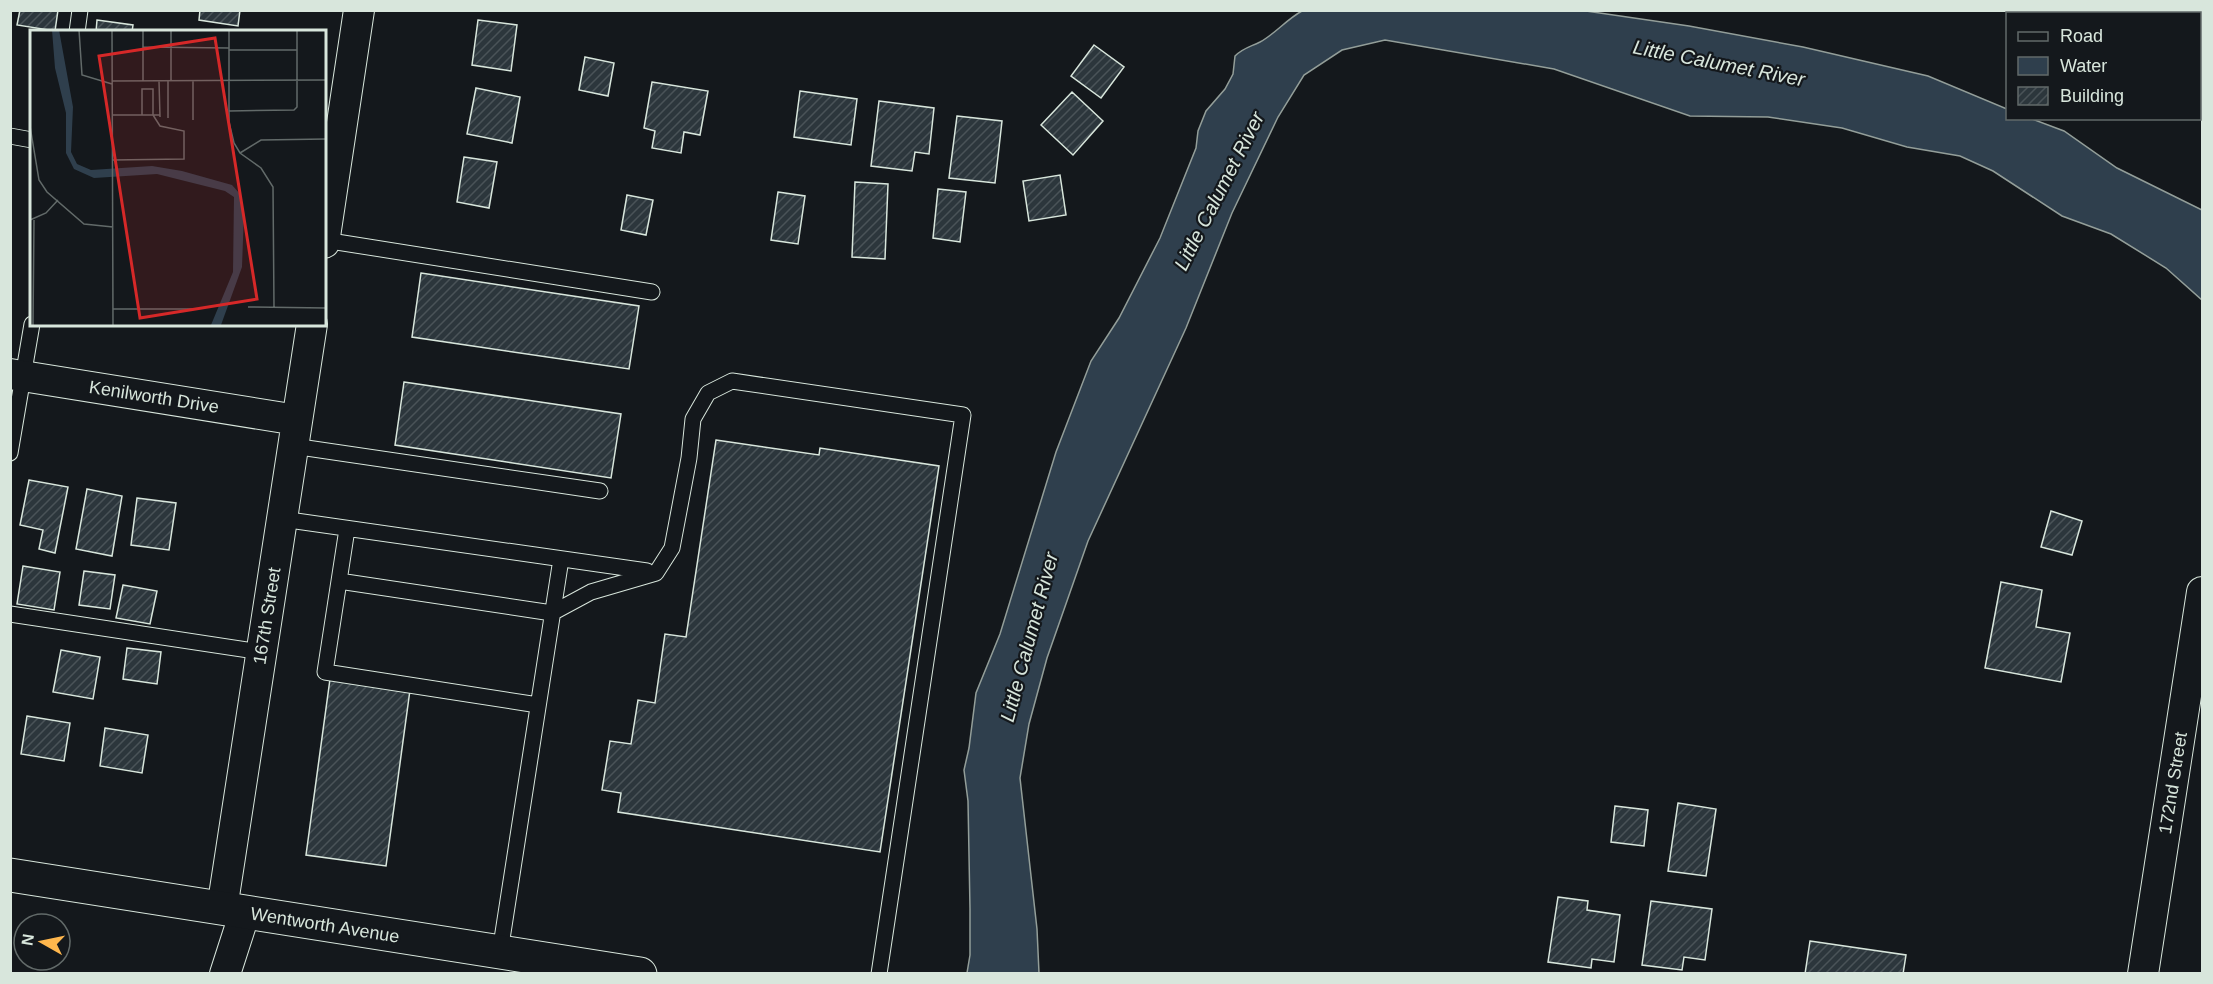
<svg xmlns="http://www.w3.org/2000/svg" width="2213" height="984" font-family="Arial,sans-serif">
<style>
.water{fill:#2f3f4d;stroke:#939e99;stroke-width:1.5}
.building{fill:url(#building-hatch);stroke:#d8e6dc;stroke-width:1.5}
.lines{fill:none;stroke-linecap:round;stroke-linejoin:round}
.service-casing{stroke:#d8e6dc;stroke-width:17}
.minor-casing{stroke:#d8e6dc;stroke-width:32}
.tertiary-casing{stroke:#d8e6dc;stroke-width:35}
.service{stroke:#14181c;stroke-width:15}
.minor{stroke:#14181c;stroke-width:30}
.tertiary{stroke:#14181c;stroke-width:33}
.labels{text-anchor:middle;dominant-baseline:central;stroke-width:4.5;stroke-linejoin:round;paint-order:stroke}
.street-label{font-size:18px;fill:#d8e6dc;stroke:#14181c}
.water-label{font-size:20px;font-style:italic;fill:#d8e6dc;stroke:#14181c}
.inset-road{fill:none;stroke:#626a69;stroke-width:1.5}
.view{fill:#d62828;fill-opacity:0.15;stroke:#d62828;stroke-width:3}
.inset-edge{fill:none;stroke:#d8e6dc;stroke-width:3}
</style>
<defs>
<pattern id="building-hatch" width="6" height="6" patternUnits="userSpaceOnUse" patternTransform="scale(1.5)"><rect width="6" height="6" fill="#2c363c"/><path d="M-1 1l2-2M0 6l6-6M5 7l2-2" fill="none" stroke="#4a5358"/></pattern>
</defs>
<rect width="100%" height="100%" fill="#14181c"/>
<path class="water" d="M1302,11H1586L1689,26L1803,47L1928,76L2007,109L2008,118L2032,119L2064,131L2117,168L2202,210V300L2166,268L2111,234L2062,216L1993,171L1960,156L1907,147L1842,128L1768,117L1690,116L1554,69L1385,40L1342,50L1304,75L1278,117L1232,213L1186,328L1088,541L1047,658L1029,724L1020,778L1037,929L1039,973H967L970,955V909L968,801L964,770L969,748L976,693L1000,634L1056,452L1091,361L1119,318L1160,238L1196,148L1198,131L1206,111L1225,89L1233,74L1235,56C1243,48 1250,47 1260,42C1275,34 1287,19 1302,11Z"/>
<path class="building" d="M20,10H58L55,31L17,25Z
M200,10H240L238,26L199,20Z
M2112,10H2143V14H2112Z
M2181,10H2202V67H2200V14H2180Z
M97,20L133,25L132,32H96Z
M478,20L517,25L511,71L472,65Z
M1094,45L1124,67L1101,98L1071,76Z
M585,57L614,63L608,96L579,90Z
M652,82L708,91L700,135L684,132L681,153L652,148L655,131L644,128Z
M476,88L520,97L512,143L467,134Z
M800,91L857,99L851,145L794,137Z
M1072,92L1103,121L1073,155L1041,125Z
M879,101L934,108L929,154L915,152L912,171L871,166Z
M957,116L1002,121L995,183L949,178Z
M464,157L497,162L489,208L457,202Z
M1060,175L1066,215L1029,221L1023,181Z
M855,182L888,184L885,259L852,257Z
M938,189L966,192L960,242L933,238Z
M778,192L805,196L798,244L771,240Z
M627,195L653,200L646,235L621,230Z
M421,273L639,306L629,369L412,337Z
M404,382L621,414L611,478L395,445Z
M716,440L819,455L820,448L939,466L880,852L618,812L621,793L602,790L610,741L631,744L638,700L655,703L665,634L686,637Z
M29,480L68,487L55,553L39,549L43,530L20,525Z
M87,489L122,496L112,556L76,549Z
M137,498L176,503L169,550L131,545Z
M2051,511L2082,521L2072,555L2041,547Z
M23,566L60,572L54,610L17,604Z
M84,571L115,575L110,609L79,605Z
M2001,582L2042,590L2036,627L2070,633L2061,682L1985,668Z
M123,585L157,591L150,624L116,618Z
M127,648L161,652L157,684L123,679Z
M61,650L100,657L93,699L53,692Z
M330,679L410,690L386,866L306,855Z
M27,716L70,723L64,761L21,754Z
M105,728L148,735L142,773L100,766Z
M1678,803L1716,809L1706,876L1668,871Z
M1615,806L1648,810L1644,846L1611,842Z
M1558,897L1588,901L1587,910L1620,915L1614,962L1592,959L1591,968L1548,962Z
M1651,901L1712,909L1705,960L1684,957L1682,970L1642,965Z
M1810,941L1906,955L1903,974H1805Z"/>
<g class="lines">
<g class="service-casing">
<path id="service" d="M77,32L80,10
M10,136L32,140
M324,240L652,292
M293,446L600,491
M10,453L32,324
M282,519L647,571
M339,581L347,529
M10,614L261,652
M538,705L325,672L339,581L552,613L591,592L656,573L672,548L689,458L693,419L708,393L732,381L963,415L879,974
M500,952L561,559"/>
</g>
<g class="minor-casing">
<path id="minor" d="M324,243L359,10
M10,374L297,420
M222,909L312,324
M225,974L245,912
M2143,974L2202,592"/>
</g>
<g class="tertiary-casing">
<path id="tertiary" d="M10,875L640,974"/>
</g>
<use href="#service" class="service"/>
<use href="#minor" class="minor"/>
<use href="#tertiary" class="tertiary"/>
</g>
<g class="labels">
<g class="street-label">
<text transform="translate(154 397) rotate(9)">Kenilworth Drive</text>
<text transform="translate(267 616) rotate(-81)">167th Street</text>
<text transform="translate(2173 783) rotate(-81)">172nd Street</text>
<text transform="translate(325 925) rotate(9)">Wentworth Avenue</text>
</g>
<g class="water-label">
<text transform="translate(1719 63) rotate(11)">Little Calumet River</text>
<text transform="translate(1219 191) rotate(-63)">Little Calumet River</text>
<text transform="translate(1029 637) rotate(-75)">Little Calumet River</text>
</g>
</g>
<g transform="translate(30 30)">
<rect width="296" height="296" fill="#14181c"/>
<path d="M22,0H29L43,77L41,122L47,134L61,140L122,136L152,141L202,155L210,164L214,182L212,237L191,295H181L203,242L204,167L195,161L127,144L64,148L44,139L36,123V83L25,38Z" fill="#2f3f4d"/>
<path class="inset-road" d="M49,0L52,45L82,54M82,0L83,295M113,0V51M199,0V92L204,113L210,123L231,138L243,157L244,277M113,17L199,18M199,20H267M82,51L296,50M129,51L130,87M138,51V88M141,51V0M199,81L264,80L267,77V0M82,85H130M163,90V51M0,96L9,150L17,162L54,194L83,197M210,123L231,110L296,109M82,130L154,129V101L130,96L123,85V59H112V85M0,190L16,183L28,170M218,277L296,278M83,279H168M3,295L4,190"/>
<path class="view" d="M185,8L227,269L110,288L69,26Z"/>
<rect width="296" height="296" class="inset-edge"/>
</g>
<rect width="2213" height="984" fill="none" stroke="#d8e6dc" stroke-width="24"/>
<rect x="2006" y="12" width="195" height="108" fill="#14181c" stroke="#626a69" stroke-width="1.5"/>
<rect x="2018" y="32" width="30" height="9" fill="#14181c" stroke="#626a69" stroke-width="1.5"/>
<text x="2060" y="42" font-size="18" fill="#d8e6dc">Road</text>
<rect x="2018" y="57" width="30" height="18" fill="#2f3f4d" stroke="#626a69" stroke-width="1.5"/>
<text x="2060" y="72" font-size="18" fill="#d8e6dc">Water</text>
<rect x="2018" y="87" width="30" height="18" fill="url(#building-hatch)" stroke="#626a69" stroke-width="1.5"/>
<text x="2060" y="102" font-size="18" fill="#d8e6dc">Building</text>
<g transform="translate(42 942) rotate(279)"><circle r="28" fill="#14181c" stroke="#626a69" stroke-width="1.5"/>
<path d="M0-4.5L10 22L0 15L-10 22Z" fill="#ffb74d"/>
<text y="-9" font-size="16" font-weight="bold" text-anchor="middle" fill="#d8e6dc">N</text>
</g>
</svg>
